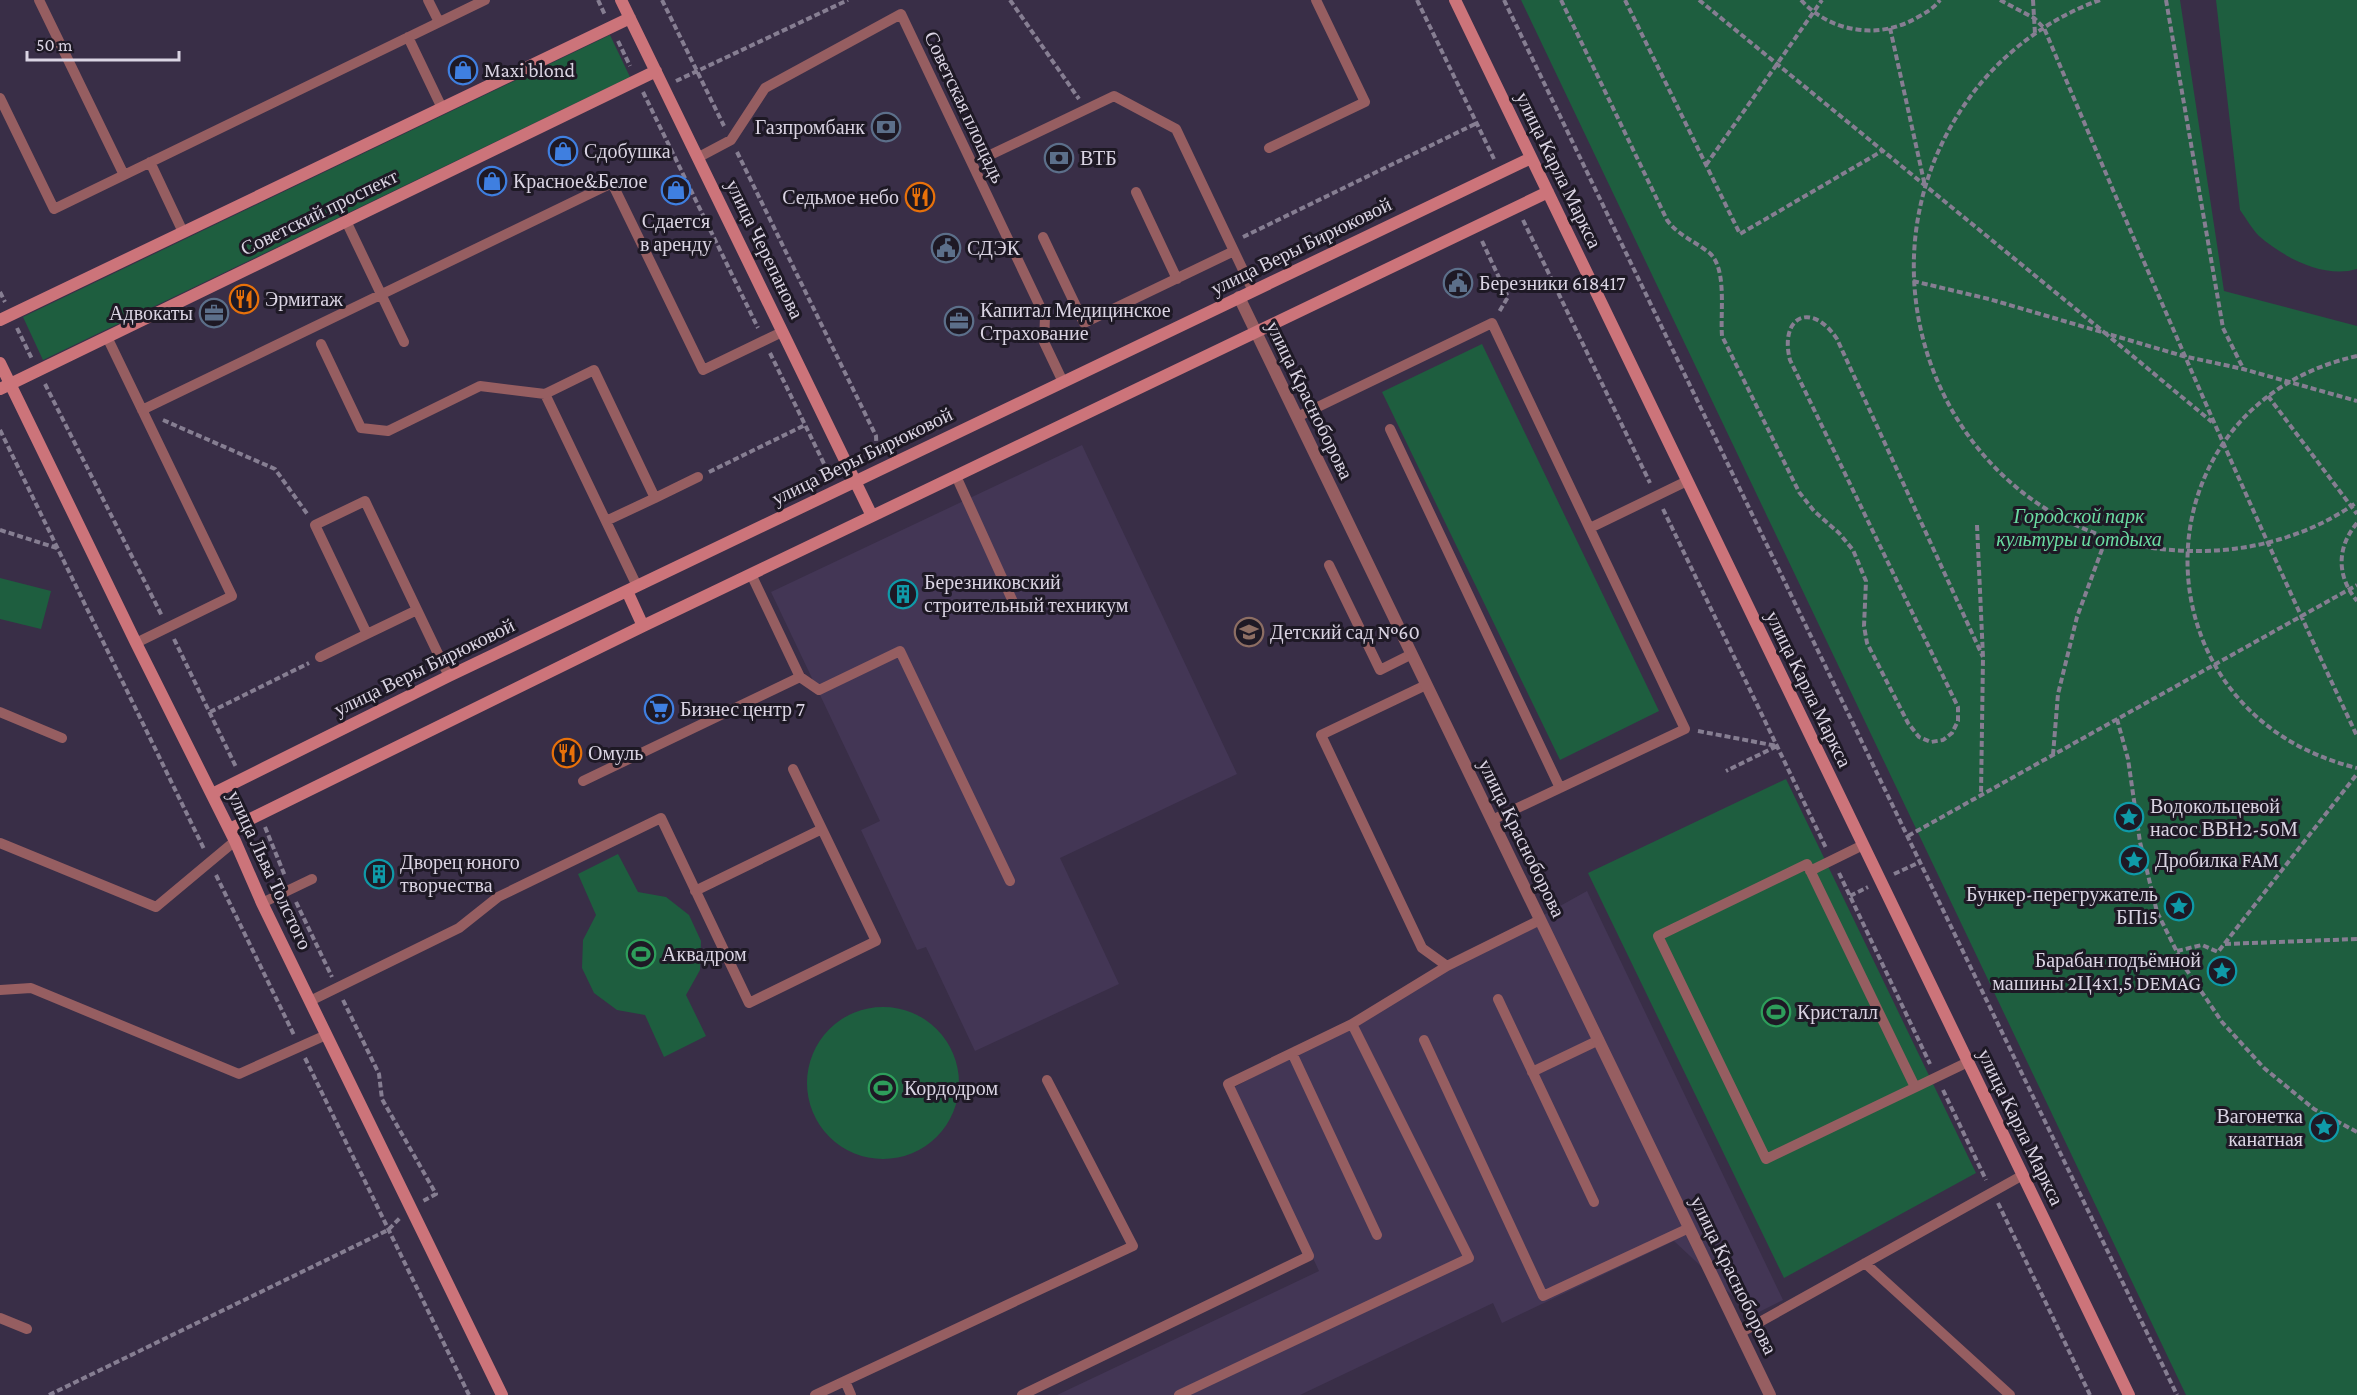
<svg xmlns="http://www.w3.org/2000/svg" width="2357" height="1395" font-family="'Crimson Pro',serif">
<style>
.built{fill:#433655}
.green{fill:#1e5e3f}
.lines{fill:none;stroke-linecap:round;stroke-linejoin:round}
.path{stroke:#867e92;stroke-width:4;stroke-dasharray:6 3;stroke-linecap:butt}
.lane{stroke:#965e61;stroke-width:10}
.street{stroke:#965e61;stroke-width:12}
.secondary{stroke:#cc747a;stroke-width:12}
.labels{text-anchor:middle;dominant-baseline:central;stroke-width:6;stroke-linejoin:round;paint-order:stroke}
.poi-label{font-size:20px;fill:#dad4e3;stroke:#1e1925;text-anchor:start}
.street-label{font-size:20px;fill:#dad4e3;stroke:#1e1925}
.park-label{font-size:20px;font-style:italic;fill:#6adca2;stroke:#1e1925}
</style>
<rect width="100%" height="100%" fill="#392e47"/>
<path class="built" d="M1082,445L1237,774L1060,858L1119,984L975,1051L926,947L917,950L861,830L880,821L771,592Z
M1587,891L1783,1300L1753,1315L1674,1241L1502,1323L1493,1303L1300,1395H1057L1319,1271L1233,1088Z"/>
<path class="green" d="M1521,0H2180L2224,291L2357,326V1395H2186Z
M2216,0H2357V269C2324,279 2283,257 2259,236C2252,229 2246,218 2240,210Z
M610,35L630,77L43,360L23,317Z
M1482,344L1659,711L1560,760L1382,392Z
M0,578L51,591L41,629L0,619Z
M1786,779L1976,1173L1784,1278L1588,873Z
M618,854L638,892L666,897L689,915L701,941L700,970L686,995L706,1036L664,1057L645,1015L617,1010L594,993L582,968L583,940L596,915L578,874Z
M807 1083a76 76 0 1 1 152 0a76 76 0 1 1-152 0Z"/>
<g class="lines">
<path class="path" d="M598,0L605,15
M662,0L724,126
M1010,0L1079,99
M1417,0L1494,159
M1504,0L2177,1395
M1561,0L1667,220C1677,234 1692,240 1707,251C1728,265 1720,311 1722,336L1799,492L1814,511L1839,533L1853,550L1866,581L1864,626L1867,643L1908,723L1919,737L1931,742L1943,740L1952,733L1958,721V707L1790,360C1779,317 1811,300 1837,339L1983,657
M1625,0L1740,234L1882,151
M1699,0L2105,333L2183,356L2243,369L2357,401
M1801,0C1831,33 1880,40 1918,17C1927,12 1934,8 1940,0
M2000,0L2034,18L2044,28C2145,266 2247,503 2357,736
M2033,0L2035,34
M2100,0C2049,18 2002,53 1970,97C1834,282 1959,549 2193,551C2250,552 2310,536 2357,502
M2166,0L2223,328L2243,368
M1890,28L1925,186
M618,41L630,66
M676,81L848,0
M643,92L758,328
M737,152L876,436L877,457
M1706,165L1822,0
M1523,220L1650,483
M1243,237L1477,123
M1482,241L1508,297L1499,312
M1913,281L1989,299L2105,333L2212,422
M0,292L5,302
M17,328L32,359
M770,353L829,474
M2357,356C2132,406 2130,713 2357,768
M45,384L162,616
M2268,396L2357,514
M163,420L275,469L308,515
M0,430L204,849
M709,472L805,425
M1663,509L1826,848
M2357,523C2336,548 2337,577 2357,601
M1977,525L1983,657L1981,795
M0,530L57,548
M174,639L236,767
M210,712L309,663
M2117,719L2128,759L2140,842L2157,912L2184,966L2222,1022L2264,1068L2314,1109L2357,1132
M1698,731L1777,746L1726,771
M2053,755L2058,694L2077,617L2107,536
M265,827L285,876
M1908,836L2357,585
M1839,873L1930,1064
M1894,874L1920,862
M216,875L294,1035
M1850,896L1868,887
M296,902L332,977
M2225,944L2357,939
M2177,951L2202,945L2218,952L2357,774
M343,1000L379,1074L382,1099L436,1194L423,1201
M305,1058L469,1395
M1943,1090L1986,1180
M1998,1203L2090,1395
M49,1395L388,1230L400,1218"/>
<path class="lane" d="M39,0L124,175
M428,0L439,22
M408,37L442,108
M0,98L54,209L485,0
M1269,148L1365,102L1316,0
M988,156L1114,96L1176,129L1253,291
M699,157L731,140L765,88L901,14L1045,317L1044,342L1063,382
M150,162L183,232
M1136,192L1177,279
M346,221L404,342
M1043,237L1084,323L1234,251
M107,337L232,596L136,643
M321,344L361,428L388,431L480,386L545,394L594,370L655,498L606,521
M545,394L637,586
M142,410L612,183L703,370L782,332
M1297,417L1492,323L1685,729L1492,820
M1390,429L1560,788
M956,476L1014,604
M655,498L698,477
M1590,528L1687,481
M1329,565L1380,670L1412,654
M417,610L367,634L315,525L365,501L441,660L449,676
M320,657L367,634
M800,677L819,690L900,651L1010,881
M1426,685L1321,735L1422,948L1447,966
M0,712L62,738
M583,781L800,677L751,574
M0,843L156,907L235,841
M1810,871L1863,845
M695,891L822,829
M262,903L312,879
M0,990L31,988L239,1074L326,1035
M1498,999L1594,1202
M310,1001L459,928L498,897L661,818L749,1003L876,941L793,769
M1352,1024L1292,1053L1377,1235
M1424,1040L1543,1296L1689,1228
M1532,1072L1599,1040
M1915,1087L1807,864L1658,936L1766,1159L1968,1062
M1865,1263L2010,1395
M0,1318L27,1329
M1740,1333L2023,1175
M845,1381L851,1395
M815,1395L1133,1246L1047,1080
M1022,1395L1309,1256L1228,1084L1292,1053
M1179,1395L1469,1258L1352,1024L1447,966L1540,920"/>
<path class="street" d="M1239,297L1770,1395"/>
<path class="secondary" d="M621,0L872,516
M1455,0L2129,1395
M0,320L630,18
M0,363L136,643L235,841L262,903L502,1395
M0,389L656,71
M627,591L643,626
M212,794L449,676L1531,158
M230,829L643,626L1548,192"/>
</g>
<defs>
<g id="shop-ring" transform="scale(1.5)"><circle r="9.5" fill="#1e1925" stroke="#3f7fe0" stroke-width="1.5"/><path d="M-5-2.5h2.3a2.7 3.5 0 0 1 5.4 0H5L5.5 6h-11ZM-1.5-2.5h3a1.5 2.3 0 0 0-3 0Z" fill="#3f7fe0"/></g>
<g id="bank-ring" transform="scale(1.5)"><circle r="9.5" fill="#1e1925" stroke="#5c6f8a" stroke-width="1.5"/><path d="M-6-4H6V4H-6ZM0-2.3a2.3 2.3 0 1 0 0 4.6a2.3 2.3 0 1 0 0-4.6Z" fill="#5c6f8a"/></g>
<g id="restaurant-ring" transform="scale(1.5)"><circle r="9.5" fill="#1e1925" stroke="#e8710a" stroke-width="1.5"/><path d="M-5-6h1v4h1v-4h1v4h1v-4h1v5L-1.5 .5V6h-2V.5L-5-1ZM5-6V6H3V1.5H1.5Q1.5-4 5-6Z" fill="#e8710a"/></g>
<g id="civic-ring" transform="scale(1.5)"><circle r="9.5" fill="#1e1925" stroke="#5c6f8a" stroke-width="1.5"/><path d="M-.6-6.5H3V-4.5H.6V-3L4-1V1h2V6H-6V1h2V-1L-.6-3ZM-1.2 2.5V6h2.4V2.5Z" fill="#5c6f8a"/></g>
<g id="office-ring" transform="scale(1.5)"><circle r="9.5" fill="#1e1925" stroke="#5c6f8a" stroke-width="1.5"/><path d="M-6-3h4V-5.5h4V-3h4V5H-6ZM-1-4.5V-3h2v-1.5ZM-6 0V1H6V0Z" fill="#5c6f8a"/></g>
<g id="building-ring" transform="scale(1.5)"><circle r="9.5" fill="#1e1925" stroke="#0f9aa8" stroke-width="1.5"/><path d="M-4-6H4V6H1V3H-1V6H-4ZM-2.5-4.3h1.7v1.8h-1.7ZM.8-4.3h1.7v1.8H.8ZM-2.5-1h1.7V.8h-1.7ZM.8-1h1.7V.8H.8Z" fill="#0f9aa8"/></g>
<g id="school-ring" transform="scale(1.5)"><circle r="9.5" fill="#1e1925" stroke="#8d6e63" stroke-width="1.5"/><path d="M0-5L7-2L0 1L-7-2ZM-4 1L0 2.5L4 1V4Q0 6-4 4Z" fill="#8d6e63"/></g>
<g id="supermarket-ring" transform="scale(1.5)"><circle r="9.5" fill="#1e1925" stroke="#3f7fe0" stroke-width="1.5"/><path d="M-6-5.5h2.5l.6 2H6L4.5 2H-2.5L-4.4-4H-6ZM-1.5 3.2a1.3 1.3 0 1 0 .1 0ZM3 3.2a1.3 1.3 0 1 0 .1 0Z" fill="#3f7fe0"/></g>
<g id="sight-ring" transform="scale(1.5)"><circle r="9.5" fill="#1e1925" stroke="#0f9aa8" stroke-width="1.5"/><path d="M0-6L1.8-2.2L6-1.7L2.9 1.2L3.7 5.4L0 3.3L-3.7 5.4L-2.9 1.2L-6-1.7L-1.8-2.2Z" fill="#0f9aa8"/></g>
<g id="stadium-ring" transform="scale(1.5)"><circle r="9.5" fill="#1e1925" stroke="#2e9e5b" stroke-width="1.5"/><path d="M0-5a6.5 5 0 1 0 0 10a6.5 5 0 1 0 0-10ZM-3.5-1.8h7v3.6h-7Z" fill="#2e9e5b"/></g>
</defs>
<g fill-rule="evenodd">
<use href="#shop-ring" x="463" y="70"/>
<use href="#bank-ring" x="886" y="127"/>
<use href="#shop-ring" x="563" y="151"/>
<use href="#bank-ring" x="1059" y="158"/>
<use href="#shop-ring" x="492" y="181"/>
<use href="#shop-ring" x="676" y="190"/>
<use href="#restaurant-ring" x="920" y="197"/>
<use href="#civic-ring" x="946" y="248"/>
<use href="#civic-ring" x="1458" y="283"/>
<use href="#restaurant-ring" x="244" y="299"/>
<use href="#office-ring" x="214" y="313"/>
<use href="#office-ring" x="959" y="321"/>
<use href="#building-ring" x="903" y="594"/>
<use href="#school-ring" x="1249" y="632"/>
<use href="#supermarket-ring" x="659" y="709"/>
<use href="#restaurant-ring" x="567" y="753"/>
<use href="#sight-ring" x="2129" y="817"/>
<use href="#sight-ring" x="2134" y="860"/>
<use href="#building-ring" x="379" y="874"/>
<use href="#sight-ring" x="2179" y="906"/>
<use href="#stadium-ring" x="641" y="954"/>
<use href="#sight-ring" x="2222" y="971"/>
<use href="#stadium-ring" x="1776" y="1012"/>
<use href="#stadium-ring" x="883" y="1088"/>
<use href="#sight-ring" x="2324" y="1127"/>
</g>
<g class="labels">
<g class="poi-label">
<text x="484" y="70">Maxi blond</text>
<text x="865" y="127" text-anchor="end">Газпромбанк</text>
<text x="584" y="151">Сдобушка</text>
<text x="1080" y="158">ВТБ</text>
<text x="513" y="181">Красное&amp;Белое</text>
<text x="899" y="197" text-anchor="end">Седьмое небо</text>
<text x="676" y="221" text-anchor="middle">Сдается<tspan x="676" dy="23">в аренду</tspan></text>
<text x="967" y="248">СДЭК</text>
<text x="1479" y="283">Березники 618417</text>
<text x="265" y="299">Эрмитаж</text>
<text x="980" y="310">Капитал Медицинское<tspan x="980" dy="23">Страхование</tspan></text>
<text x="193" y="313" text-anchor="end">Адвокаты</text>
<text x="924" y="582">Березниковский<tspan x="924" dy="23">строительный техникум</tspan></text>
<text x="1270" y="632">Детский сад №60</text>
<text x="680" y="709">Бизнес центр 7</text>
<text x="588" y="753">Омуль</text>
<text x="2150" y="806">Водокольцевой<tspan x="2150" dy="23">насос ВВН2-50М</tspan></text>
<text x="2155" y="860">Дробилка FAM</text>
<text x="400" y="862">Дворец юного<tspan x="400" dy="23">творчества</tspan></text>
<text x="2158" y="894" text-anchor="end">Бункер-перегружатель<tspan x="2158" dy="23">БП15</tspan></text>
<text x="662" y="954">Аквадром</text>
<text x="2201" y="960" text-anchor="end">Барабан подъёмной<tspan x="2201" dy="23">машины 2Ц4х1,5 DEMAG</tspan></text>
<text x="1797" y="1012">Кристалл</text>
<text x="904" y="1088">Кордодром</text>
<text x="2303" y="1116" text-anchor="end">Вагонетка<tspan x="2303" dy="23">канатная</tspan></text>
</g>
<g class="street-label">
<text transform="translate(965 107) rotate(65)">Советская площадь</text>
<text transform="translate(1559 170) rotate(64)">улица Карла Маркса</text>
<text transform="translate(319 212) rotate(-26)">Советский проспект</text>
<text transform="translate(1301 246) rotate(-26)">улица Веры Бирюковой</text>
<text transform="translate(765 249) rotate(64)">улица Черепанова</text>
<text transform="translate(1310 400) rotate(64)">улица Красноборова</text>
<text transform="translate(862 456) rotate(-26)">улица Веры Бирюковой</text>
<text transform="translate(424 667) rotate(-26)">улица Веры Бирюковой</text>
<text transform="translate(1809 689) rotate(64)">улица Карла Маркса</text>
<text transform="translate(1522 838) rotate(64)">улица Красноборова</text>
<text transform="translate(270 870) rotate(65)">улица Льва Толстого</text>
<text transform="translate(2021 1127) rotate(64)">улица Карла Маркса</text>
<text transform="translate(1734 1275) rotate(64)">улица Красноборова</text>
</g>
<g class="park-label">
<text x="2079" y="516">Городской парк<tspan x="2079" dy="23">культуры и отдыха</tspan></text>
</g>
</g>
<path d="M27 51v9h152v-9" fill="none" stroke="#dad4e3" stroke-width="3"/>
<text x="36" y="51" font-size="18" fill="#dad4e3" stroke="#1e1925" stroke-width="4.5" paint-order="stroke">50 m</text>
</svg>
